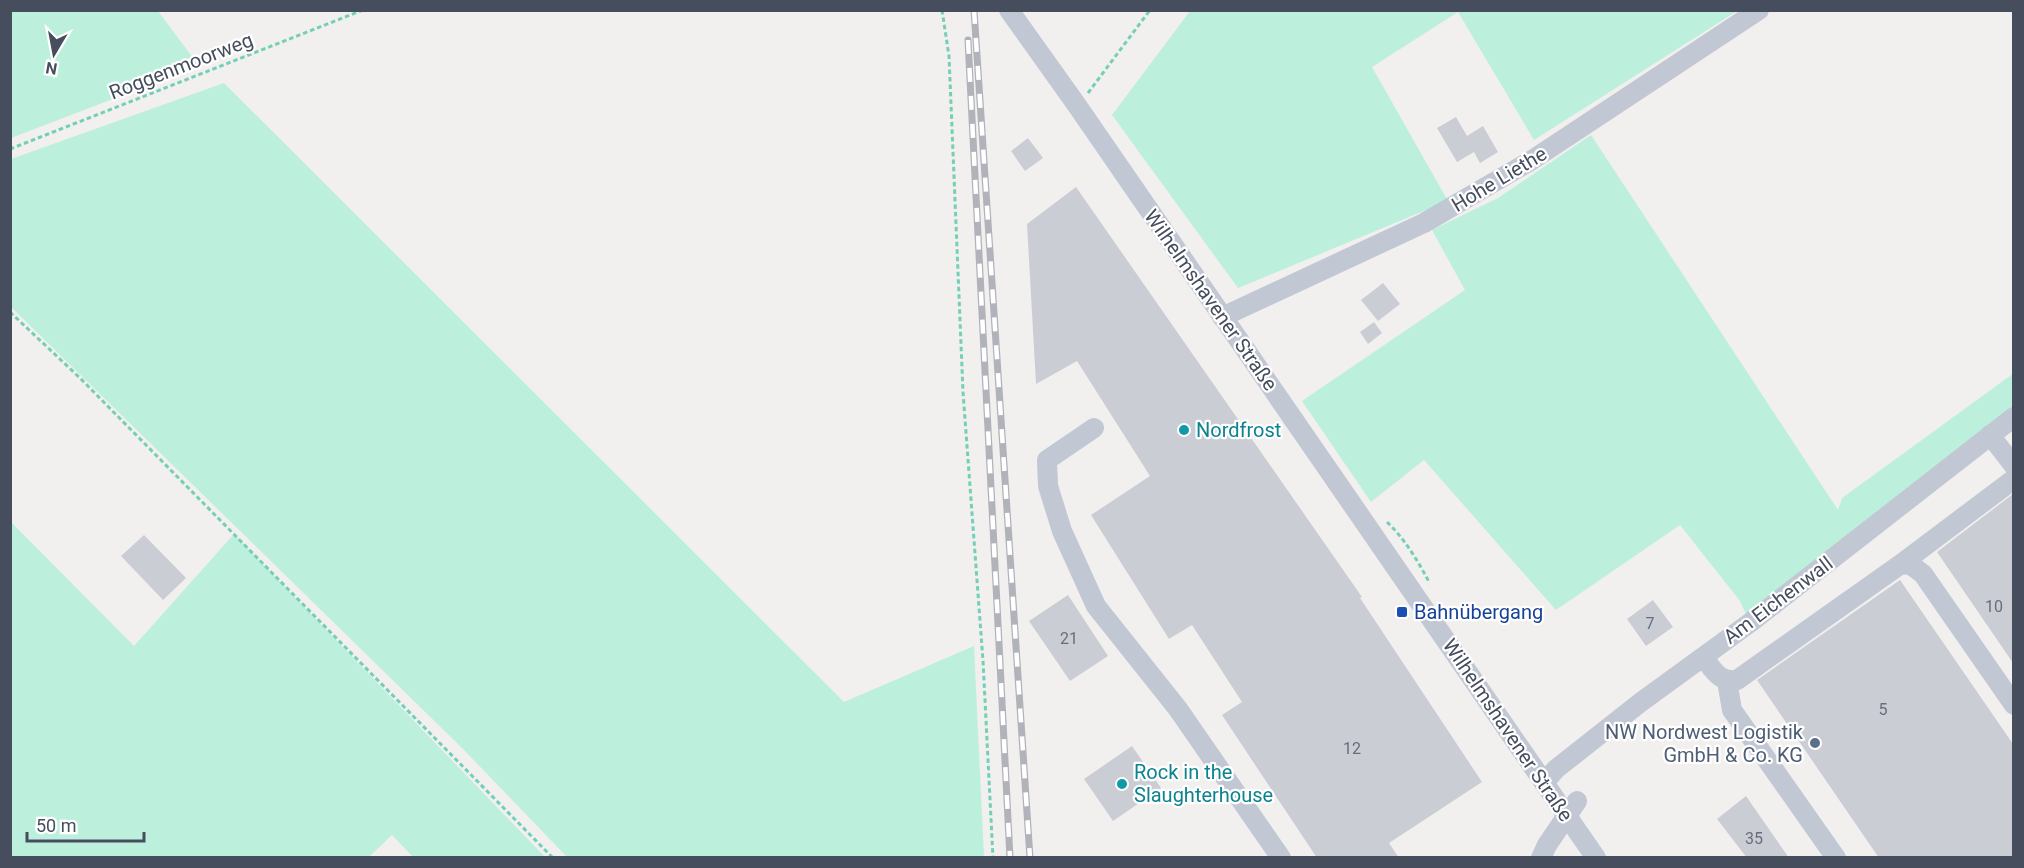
<svg xmlns="http://www.w3.org/2000/svg" width="2024" height="868" font-family="Roboto,sans-serif">
<style>
.green{fill:#bcf0dc}
.building{fill:#cbcdd5}
.lines{fill:none;stroke-linecap:round;stroke-linejoin:round}
.path{stroke:#73d0b7;stroke-width:3;stroke-dasharray:4.5 3;stroke-linecap:butt}
.minor{stroke:#c2c7d4;stroke-width:20}
.rail-casing{stroke:#b1b2ba;stroke-width:7}
.rail{stroke:#fff;stroke-width:4.5;stroke-dasharray:14;stroke-linecap:butt}
.culture-dot{fill:#0f9aa8;stroke:#fff;stroke-width:2}
.transit-dot{fill:#1a4fb4;stroke:#fff;stroke-width:2}
.service-dot{fill:#5c6f8a;stroke:#fff;stroke-width:2}
.labels{text-anchor:middle;dominant-baseline:central;stroke-width:4.5;stroke-linejoin:round;paint-order:stroke}
.number-label{font-size:16px;fill:#676d7b}
.street-label{font-size:20px;fill:#464d5d;stroke:#fff}
.culture-label{font-size:20px;fill:#0d838f;stroke:#fff;text-anchor:start}
.transit-label{font-size:20px;fill:#164399;stroke:#fff;text-anchor:start}
.service-label{font-size:20px;fill:#4e5e75;stroke:#fff;text-anchor:end}
</style>
<rect width="100%" height="100%" fill="#f2efef"/>
<path class="green" d="M11,10L158,11L199,66L11,138Z
M1190,11H1737L1534,140L1458,12L1372,67L1448,201L1238,288L1112,115Z
M224,83L844,702L974,646L984,857H567L463,749L11,307V159Z
M1591,135L1838,510L1842,498L2014,373L2013,409L1746,614L1740,601L1680,525L1556,610L1424,460L1371,502L1302,401L1465,290L1432,230L1498,198Z
M11,522L134,646L234,534L545,857H413L392,835L369,857H11Z"/>
<path class="building" d="M1456,117L1467,136L1483,126L1498,152L1480,163L1474,152L1457,162L1437,128Z
M1028,138L1043,158L1025,171L1011,151Z
M1076,187L1362,597L1360,598L1482,782L1389,843L1399,858H1317L1222,715L1242,702L1192,625L1169,639L1091,515L1150,476L1077,361L1036,384L1027,224Z
M1383,283L1400,304L1378,321L1361,300Z
M1374,322L1382,333L1368,344L1360,332Z
M2013,494V663L1937,552Z
M144,535L186,578L163,600L121,556Z
M1900,580L2013,744V858H1879L1757,680Z
M1068,595L1108,656L1070,681L1029,621Z
M1653,600L1673,627L1646,646L1627,619Z
M1132,746L1161,788L1113,821L1084,779Z
M1746,796L1789,858H1747L1717,819Z"/>
<g class="lines">
<path class="path" d="M942,10L949,56L963,392L983,661L993,858
M1088,93L1150,10
M10,149L363,10
M10,312L80,378L553,858
M1387,522C1404,538 1418,561 1429,582"/>
<path class="minor" d="M1009,10L1076,104L1596,858
M1222,317L1424,223L1532,160L1759,10
M1094,428L1047,460L1048,486L1062,531L1096,606L1178,709L1281,858
M1990,435L2014,466
M1901,564L2014,479
M1703,657C1714,670 1718,682 1737,680L1901,564L1911,565L1923,574L2014,705
M1727,681L1732,710L1836,858
M1544,783L1556,769L1641,702L1751,622L2014,417
M1541,858L1547,845L1577,801"/>
<g class="rail-casing">
<path id="rail" d="M974,10L1030,858
M968,40L1010,858"/>
</g>
<use href="#rail" class="rail"/>
</g>
<g class="culture-dot">
<circle cx="1184" cy="430" r="6"/>
<circle cx="1122" cy="784" r="6"/>
</g>
<rect class="transit-dot" x="1396" y="606" width="12" height="12" rx="3"/>
<circle class="service-dot" cx="1815" cy="743" r="6"/>
<g class="labels">
<g class="number-label">
<text x="1994" y="606">10</text>
<text x="1650" y="623">7</text>
<text x="1069" y="638">21</text>
<text x="1883" y="709">5</text>
<text x="1352" y="748">12</text>
<text x="1754" y="838">35</text>
</g>
<g class="street-label">
<text transform="translate(181 66) rotate(-21)">Roggenmoorweg</text>
<text transform="translate(1499 179) rotate(-31)">Hohe Liethe</text>
<text transform="translate(1211 300) rotate(55)">Wilhelmshavener Straße</text>
<text transform="translate(1778 600) rotate(-37)">Am Eichenwall</text>
<text transform="translate(1508 730) rotate(56)">Wilhelmshavener Straße</text>
</g>
<g class="culture-label">
<text x="1196" y="430">Nordfrost</text>
<text x="1134" y="772">Rock in the<tspan x="1134" dy="23">Slaughterhouse</tspan></text>
</g>
<g class="transit-label">
<text x="1414" y="612">Bahnübergang</text>
</g>
<g class="service-label">
<text x="1803" y="732">NW Nordwest Logistik<tspan x="1803" dy="23">GmbH &amp; Co. KG</tspan></text>
</g>
</g>
<rect width="2024" height="868" fill="none" stroke="#464d5d" stroke-width="24"/>
<g transform="translate(54 54) rotate(190)" stroke="#ffffff" stroke-width="4.5" paint-order="stroke">
<path d="M0-4.5L10 22L0 15L-10 22Z" fill="#464d5d"/>
<text y="-9" font-size="16" font-weight="bold" text-anchor="middle" fill="#464d5d">N</text>
</g>
<path d="M27 832v9h117v-9" fill="none" stroke="#464d5d" stroke-width="3"/>
<text x="36" y="832" font-size="18" fill="#464d5d" stroke="#ffffff" stroke-width="4.5" paint-order="stroke">50 m</text>
</svg>
